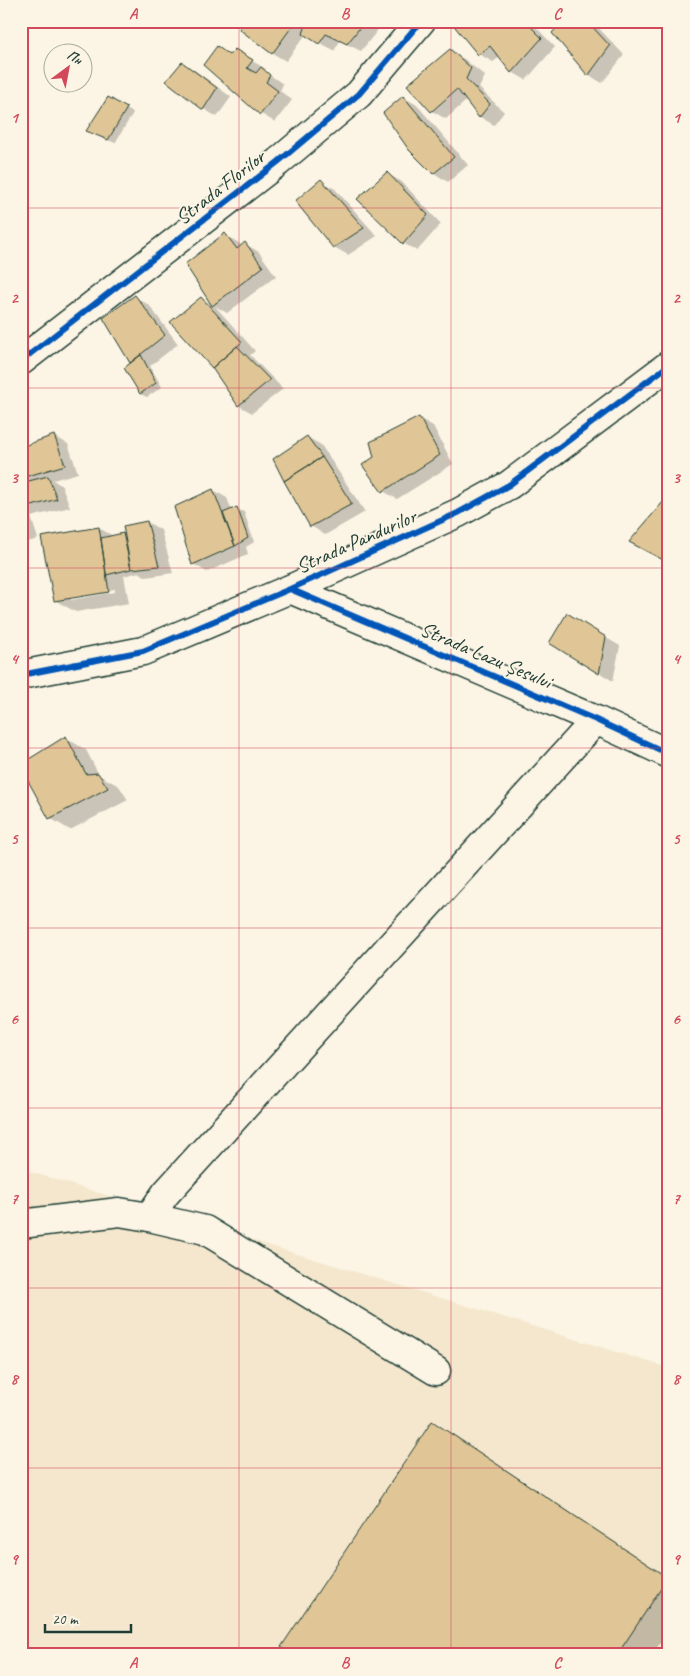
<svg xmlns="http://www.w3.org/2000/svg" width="690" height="1676" font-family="Caveat,sans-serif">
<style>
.built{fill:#f4e7cd}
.shadow{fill:#0003;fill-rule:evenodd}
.building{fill:#e0c696;stroke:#1f3d34}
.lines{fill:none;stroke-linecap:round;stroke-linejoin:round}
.minor-casing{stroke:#1f3d34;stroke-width:31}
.minor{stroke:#fcf5e5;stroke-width:28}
.cycleway-casing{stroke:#fcf5e5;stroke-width:9}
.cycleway{stroke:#0057b8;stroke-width:6}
.grid{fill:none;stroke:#d1495b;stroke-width:1;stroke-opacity:0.55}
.labels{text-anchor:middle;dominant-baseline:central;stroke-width:4;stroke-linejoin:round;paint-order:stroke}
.street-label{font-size:21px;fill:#1f3d34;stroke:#fcf5e5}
.neatline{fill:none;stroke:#d1495b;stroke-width:2}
.grid-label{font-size:16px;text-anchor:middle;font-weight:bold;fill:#d1495b}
</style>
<rect width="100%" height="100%" fill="#fcf5e5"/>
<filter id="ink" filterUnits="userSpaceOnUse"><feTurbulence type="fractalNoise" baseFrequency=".02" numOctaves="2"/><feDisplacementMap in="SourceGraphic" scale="10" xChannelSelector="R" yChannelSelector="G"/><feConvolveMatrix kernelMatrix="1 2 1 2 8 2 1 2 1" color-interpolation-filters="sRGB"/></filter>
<g filter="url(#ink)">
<path class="built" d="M21,1169L669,1368V1655H21Z"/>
<path class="shadow" d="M245,21H385L361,51L340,41L334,51L306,34L286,61L272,53Z
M463,21H530L555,47L526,80L512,72L500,57L493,62L479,54Z
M565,21H592L624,55L602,83L589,75Z
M217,48L230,55L235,51L266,69L264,71L283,84L280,91L292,100L275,122L261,114Z
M450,51L464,59L485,76L479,88L504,112L494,125L480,117L467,100L446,119L432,111L409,85Z
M182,63L196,71L231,97L217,117L204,109Z
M403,97L417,105L468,165L448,182L434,173L410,149Z
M109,98L133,113L115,143L94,134Z
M388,174L402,182L441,224L417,251L403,243Z
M321,181L335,189L377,236L348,255L334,247Z
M225,235L239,243L242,247L245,244L259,252L276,276L227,313L215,306L255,351L250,355L283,389L252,413L238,405L201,298L214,306L187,264Z
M135,297L149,305L178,344L150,366L162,387L147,397L140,394L131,362Z
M419,418L433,426L453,464L397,499L383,491L364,466L376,457Z
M54,436L68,444L78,473L53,480L62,486L70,507L31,517L38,539L21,544V484L29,482L21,478V448Z
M307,437L321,445L365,512L325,535L311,526Z
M213,490L227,498L232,511L237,509L244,512L254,542L246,547L248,554L207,572L193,564Z
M147,522L161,530L173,573L146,577L139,572L124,576L129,603L76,612L56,601L99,528L113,536L123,534L126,536ZM115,589V592L71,600V597Z
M581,623L620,646L613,681L550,642Z
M21,737L25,743L21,746Z
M66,738L86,750L99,775L119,786L128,800L70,830L50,818Z
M432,1423L457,1437L669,1578V1630L652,1655H296Z"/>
<path class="building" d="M244,21H296L272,54L239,29Z
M300,21H365L347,44L326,34L319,44L303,34L306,25Z
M461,21H525L542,38L511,73L490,46L478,55L455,27Z
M563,21H587L610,46L588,76L552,33Z
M217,46L229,55L235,49L253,60L247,68L256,73L261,67L270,75L266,82L278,91L260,115L203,65Z
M450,49L471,68L466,79L490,104L479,118L457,89L431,112L407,85Z
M182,62L217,88L203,110L166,81Z
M403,96L454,157L433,174L409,150L383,113Z
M108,97L127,108L108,140L86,131Z
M387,172L428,215L403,244L357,199Z
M321,179L364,228L333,248L295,201Z
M225,233L237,249L245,242L263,267L212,306L185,264Z
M135,295L165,335L130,363L103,318Z
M201,297L242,342L212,368L170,322Z
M237,346L270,380L238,406L212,368Z
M141,355L156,383L140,394L124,368Z
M419,417L440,455L382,492L362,465L374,457L370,442Z
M54,435L65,465L21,478V447Z
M307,436L322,457L284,481L273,459Z
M322,457L352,504L310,527L284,481Z
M48,476L57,499L21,509V483Z
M213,489L235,546L192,565L174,507Z
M663,502L669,506V563L629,542Z
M237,507L248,538L235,546L223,513Z
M147,521L159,566L131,569L123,526Z
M99,527L109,592L54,601L41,537Z
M123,533L131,569L106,575L101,538Z
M567,613L606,637L599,674L549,643Z
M66,736L86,774L98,773L108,788L49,819L21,768V764Z
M432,1421L668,1578L617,1655H293L281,1647Z"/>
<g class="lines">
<g class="minor-casing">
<path id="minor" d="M21,361L278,162L359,94L421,21
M290,589L596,720L669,754
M21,675L143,651L290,589L458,513L509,485L669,365
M149,1217L166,1193L596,720
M21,1224L119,1212L149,1217L205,1230L436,1371"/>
</g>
<use href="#minor" class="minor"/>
<g class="cycleway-casing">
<path id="cycleway" d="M21,361L278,162L359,94L421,21
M290,589L596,720L669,754
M21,675L143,651L290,589L458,513L509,485L669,365"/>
</g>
<use href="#cycleway" class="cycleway"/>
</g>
</g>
<path class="grid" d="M239,21V1655M451,21V1655M21,208H669M21,388H669M21,568H669M21,748H669M21,928H669M21,1108H669M21,1288H669M21,1468H669"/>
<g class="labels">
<g class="street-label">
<text transform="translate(220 187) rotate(-38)">Strada Florilor</text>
<text transform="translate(356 541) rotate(-24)">Strada Pandurilor</text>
<text transform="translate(486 655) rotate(23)">Strada Lazu Șesului</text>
</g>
</g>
<rect width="690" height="1676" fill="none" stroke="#fcf5e5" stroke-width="55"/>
<g transform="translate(68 68) rotate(32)"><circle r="24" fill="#fcf5e5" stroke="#a4ab9e"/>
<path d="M0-4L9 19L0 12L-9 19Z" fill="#d1495b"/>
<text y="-8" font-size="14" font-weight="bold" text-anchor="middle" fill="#1f3d34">Пн</text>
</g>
<path d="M45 1624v8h86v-8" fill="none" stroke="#1f3d34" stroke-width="2.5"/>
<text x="52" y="1624" font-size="15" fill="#1f3d34" stroke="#fcf5e5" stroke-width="4" paint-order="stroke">20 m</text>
<rect x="28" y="28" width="634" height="1620" class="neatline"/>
<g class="grid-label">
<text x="133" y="19">A</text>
<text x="345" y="19">B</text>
<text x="557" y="19">C</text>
<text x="14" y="123">1</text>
<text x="676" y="123">1</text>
<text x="14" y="303">2</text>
<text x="676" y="303">2</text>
<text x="14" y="483">3</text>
<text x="676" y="483">3</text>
<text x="14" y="664">4</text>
<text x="676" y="664">4</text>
<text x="14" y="844">5</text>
<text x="676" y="844">5</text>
<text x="14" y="1024">6</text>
<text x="676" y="1024">6</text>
<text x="14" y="1204">7</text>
<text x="676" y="1204">7</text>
<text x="14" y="1384">8</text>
<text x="676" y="1384">8</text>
<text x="14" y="1564">9</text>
<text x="676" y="1564">9</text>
<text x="133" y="1668">A</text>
<text x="345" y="1668">B</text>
<text x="557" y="1668">C</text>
</g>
</svg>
